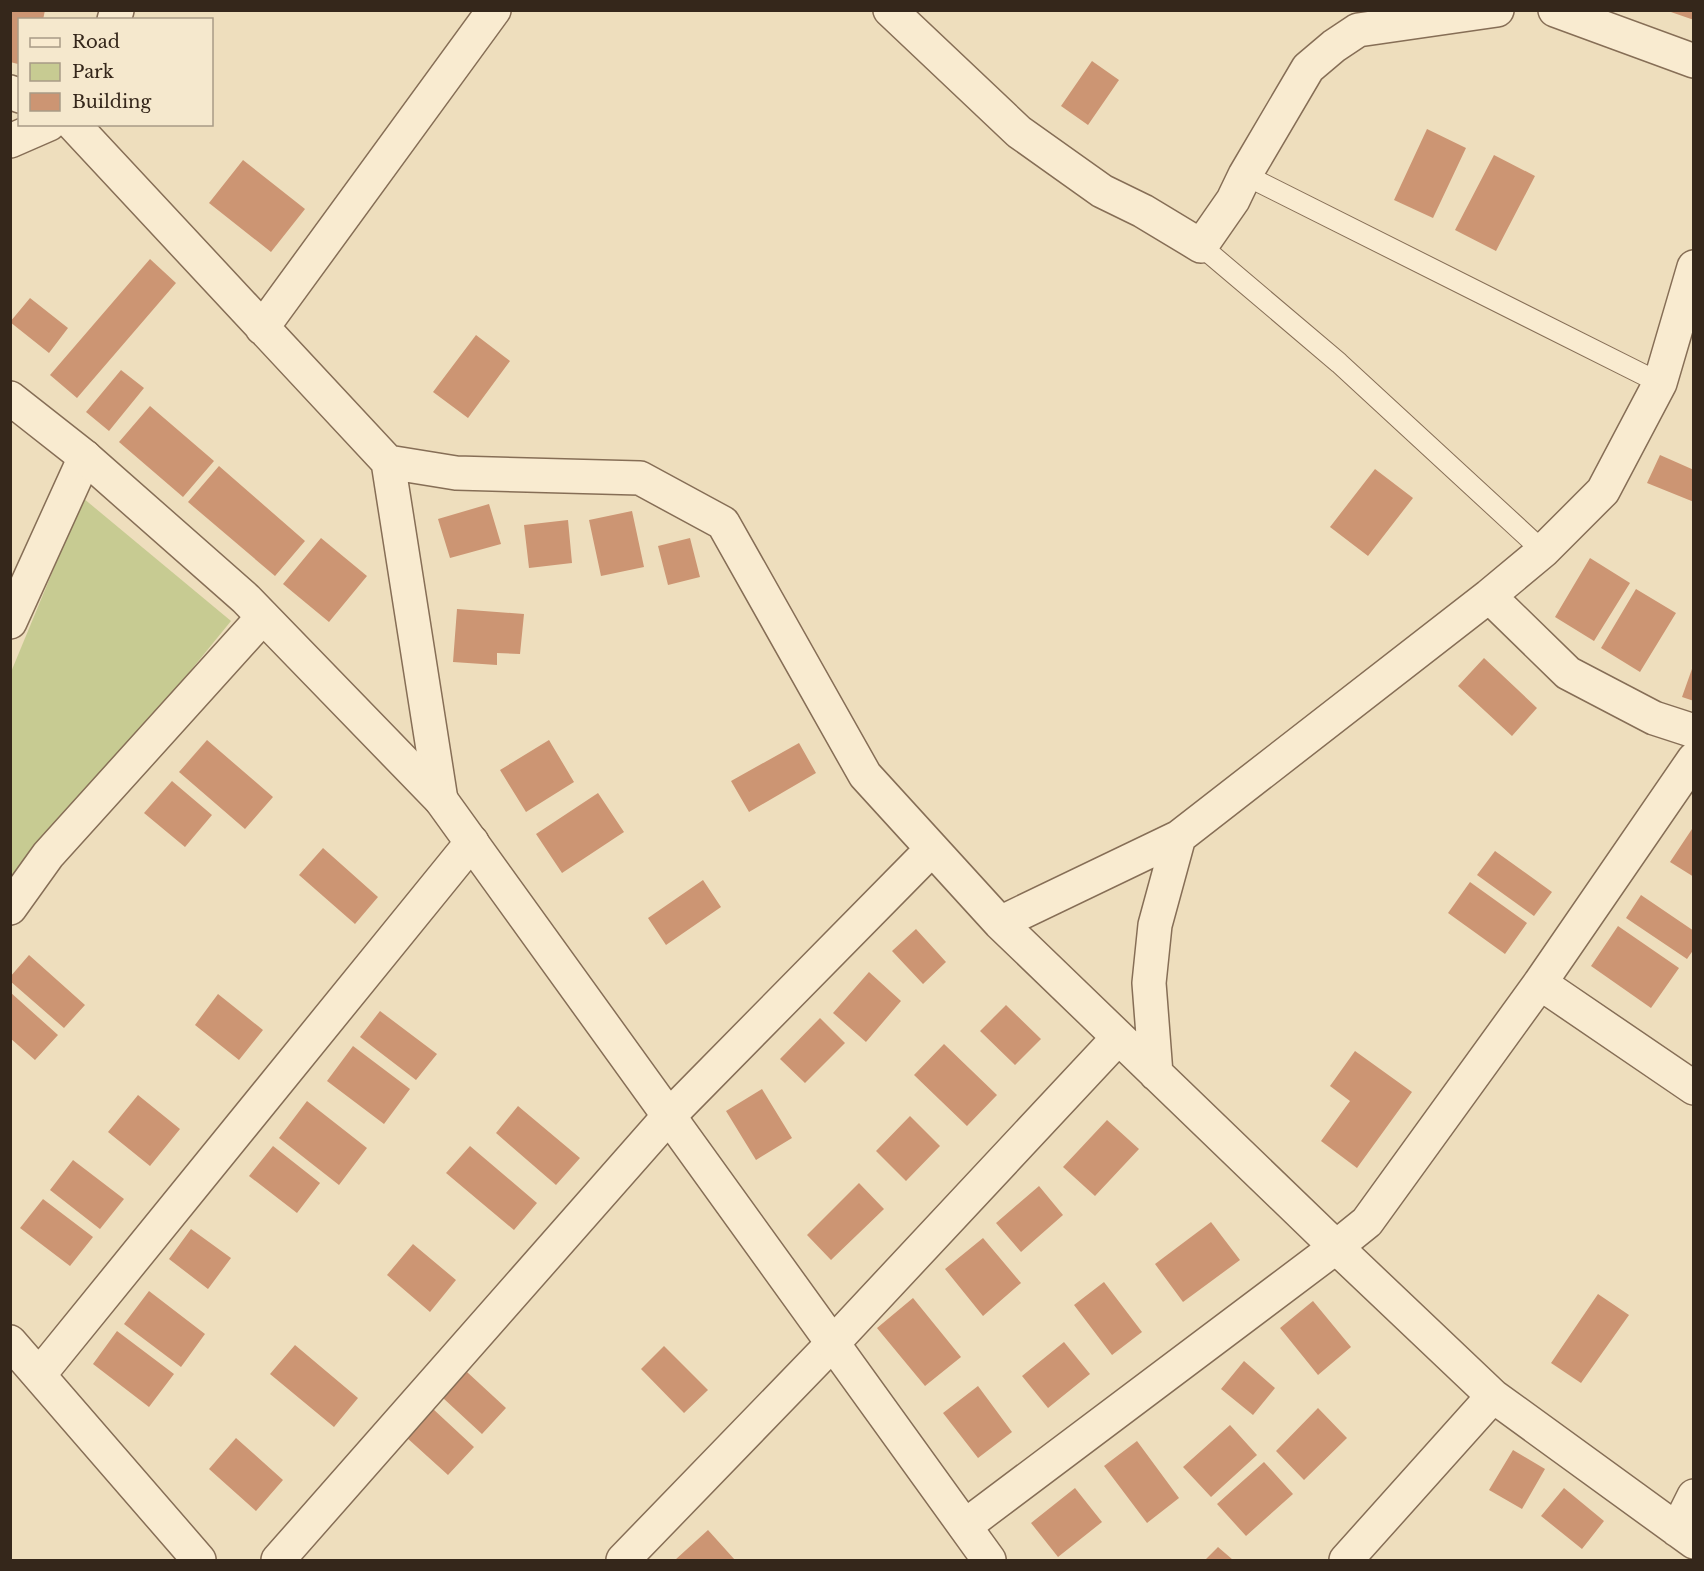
<svg xmlns="http://www.w3.org/2000/svg" width="1704" height="1571" font-family="'Libre Baskerville',serif">
<style>
.green{fill:#c7cb92}
.building{fill:#cc9573}
.lines{fill:none;stroke-linecap:round;stroke-linejoin:round}
.service-casing{stroke:#866e56;stroke-width:22}
.minor-casing{stroke:#866e56;stroke-width:36}
.tertiary-casing{stroke:#866e56;stroke-width:36}
.service{stroke:#f9ebd0;stroke-width:20}
.minor{stroke:#f9ebd0;stroke-width:33}
.tertiary{stroke:#f9ebd0;stroke-width:33}
</style>
<rect width="100%" height="100%" fill="#eedebd"/>
<path class="green" d="M83,498L231,621L11,891V672Z"/>
<path class="building" d="M10,10H45L43,20H20V60L18,64L10,62Z
M1668,10H1694V20L1668,11Z
M1092,61L1119,80L1088,125L1061,106Z
M1427,129L1466,148L1433,218L1394,200Z
M1494,155L1535,176L1496,251L1455,230Z
M243,160L305,209L271,252L209,203Z
M150,259L176,283L77,398L50,375Z
M30,298L68,328L49,353L10,322Z
M476,335L510,361L468,418L433,392Z
M121,370L144,388L109,431L86,412Z
M150,406L214,461L183,497L119,442Z
M1660,455L1694,470V502L1647,483Z
M219,466L305,541L275,576L188,502Z
M1375,469L1413,498L1368,556L1330,527Z
M489,504L501,544L450,558L438,519Z
M632,511L644,567L601,576L589,520Z
M568,520L572,563L529,568L524,525Z
M321,538L367,576L329,622L283,584Z
M690,538L700,577L668,585L658,546Z
M1590,558L1630,583L1594,641L1555,617Z
M1636,589L1676,613L1640,672L1601,648Z
M457,609L524,614L520,654L497,653V665L453,662Z
M1484,658L1537,708L1512,736L1458,686Z
M1693,666H1694V701L1682,697Z
M207,740L273,797L245,829L179,772Z
M549,740L574,782L526,812L500,770Z
M799,743L816,773L749,812L731,781Z
M172,781L212,815L185,847L144,813Z
M598,793L624,832L562,873L536,834Z
M1694,826V877L1670,862Z
M323,848L378,897L355,924L299,875Z
M1495,851L1552,892L1534,916L1477,875Z
M703,880L721,907L666,945L648,918Z
M1470,882L1527,923L1505,954L1448,913Z
M1641,895L1694,931V949L1687,959L1626,918Z
M1618,926L1679,968L1651,1008L1591,966Z
M916,929L946,962L923,984L892,951Z
M29,955L85,1005L64,1028L10,981V977Z
M869,972L901,1001L866,1042L833,1013Z
M10,992L58,1035L35,1060L10,1038Z
M218,994L263,1030L239,1060L195,1025Z
M1006,1005L1041,1039L1015,1065L980,1031Z
M380,1011L437,1054L416,1080L360,1037Z
M820,1018L845,1043L805,1083L780,1059Z
M944,1044L997,1095L967,1126L914,1075Z
M353,1046L410,1089L384,1124L327,1081Z
M1355,1051L1412,1092L1357,1168L1321,1141L1350,1101L1330,1086Z
M762,1089L792,1138L756,1160L726,1111Z
M138,1095L180,1129L150,1166L108,1132Z
M307,1101L367,1148L339,1185L279,1138Z
M518,1106L580,1158L556,1185L496,1133Z
M910,1116L940,1146L906,1181L876,1151Z
M1107,1120L1139,1149L1095,1196L1063,1167Z
M273,1146L320,1183L297,1213L249,1176Z
M470,1146L537,1203L514,1230L446,1173Z
M73,1160L124,1199L100,1229L50,1190Z
M859,1183L884,1209L831,1260L807,1235Z
M1039,1186L1063,1215L1021,1252L996,1223Z
M43,1199L93,1237L70,1266L20,1228Z
M1211,1222L1240,1260L1183,1302L1155,1264Z
M191,1229L231,1258L208,1289L169,1259Z
M983,1238L1021,1283L983,1316L945,1269Z
M413,1244L456,1280L430,1312L387,1275Z
M1104,1282L1142,1332L1112,1355L1074,1305Z
M149,1291L205,1334L181,1367L124,1324Z
M1598,1294L1629,1315L1581,1383L1551,1363Z
M913,1298L961,1357L925,1386L877,1328Z
M1313,1301L1351,1347L1318,1375L1280,1328Z
M117,1331L174,1374L149,1407L93,1364Z
M1064,1342L1090,1374L1048,1408L1022,1376Z
M295,1345L358,1398L334,1427L270,1374Z
M664,1346L708,1390L684,1413L641,1369Z
M1244,1361L1275,1388L1253,1415L1221,1389Z
M467,1372L506,1408L482,1434L443,1398Z
M978,1386L1012,1432L978,1458L943,1413Z
M432,1408L474,1447L448,1475L406,1437Z
M1318,1408L1347,1438L1304,1480L1276,1451Z
M1230,1425L1257,1455L1211,1497L1183,1467Z
M236,1438L283,1480L256,1511L209,1469Z
M1137,1441L1179,1498L1147,1523L1104,1466Z
M1513,1450L1545,1469L1522,1509L1489,1490Z
M1264,1462L1293,1494L1246,1536L1217,1504Z
M1075,1488L1102,1522L1058,1557L1031,1523Z
M1564,1488L1604,1521L1582,1549L1541,1516Z
M708,1530L735,1560H675Z
M1218,1547L1233,1560H1205Z"/>
<g class="lines">
<g class="service-casing">
<path id="service" d="M1245,175L1660,383
M1201,246L1339,363L1543,551"/>
</g>
<g class="minor-casing">
<path id="minor" d="M890,10L1019,132L1102,191L1143,211L1201,246L1233,200L1245,175L1308,68L1334,46L1358,30L1497,10
M1555,10L1694,61
M10,92L20,96
M73,124L388,462L456,473L640,478L723,523L865,775L1000,923L1179,837L1489,596L1543,551L1603,491L1660,383L1694,267
M262,328L494,10
M388,462L441,800
M1489,596L1568,673L1654,718L1694,731
M10,622L85,457
M10,908L48,855L263,617
M1000,923L1336,1247L1493,1396L1694,1542
M1540,983L1694,1088
M1156,1074L1149,983L1155,925L1179,837
M10,1342L199,1560
M39,1375L472,842
M965,1526L1336,1247L1367,1222L1540,983L1694,759
M1677,1530L1694,1496
M278,1560L669,1116L932,849
M623,1560L833,1343L1118,1038
M1346,1560L1493,1396"/>
</g>
<g class="tertiary-casing">
<path id="tertiary" d="M114,20L117,10
M10,141L49,124
M10,398L85,457L246,599L441,800L989,1560"/>
</g>
<use href="#service" class="service"/>
<use href="#minor" class="minor"/>
<use href="#tertiary" class="tertiary"/>
</g>
<rect width="1704" height="1571" fill="none" stroke="#35271b" stroke-width="24"/>
<rect x="18" y="18" width="195" height="108" fill="#f5e8cd" stroke="#a89b86" stroke-width="1.5"/>
<rect x="30" y="38" width="30" height="9" fill="#f9ebd0" stroke="#a89b86" stroke-width="1.5"/>
<text x="72" y="48" font-size="18" fill="#35271b">Road</text>
<rect x="30" y="63" width="30" height="18" fill="#c7cb92" stroke="#a89b86" stroke-width="1.5"/>
<text x="72" y="78" font-size="18" fill="#35271b">Park</text>
<rect x="30" y="93" width="30" height="18" fill="#cc9573" stroke="#a89b86" stroke-width="1.5"/>
<text x="72" y="108" font-size="18" fill="#35271b">Building</text>
</svg>
